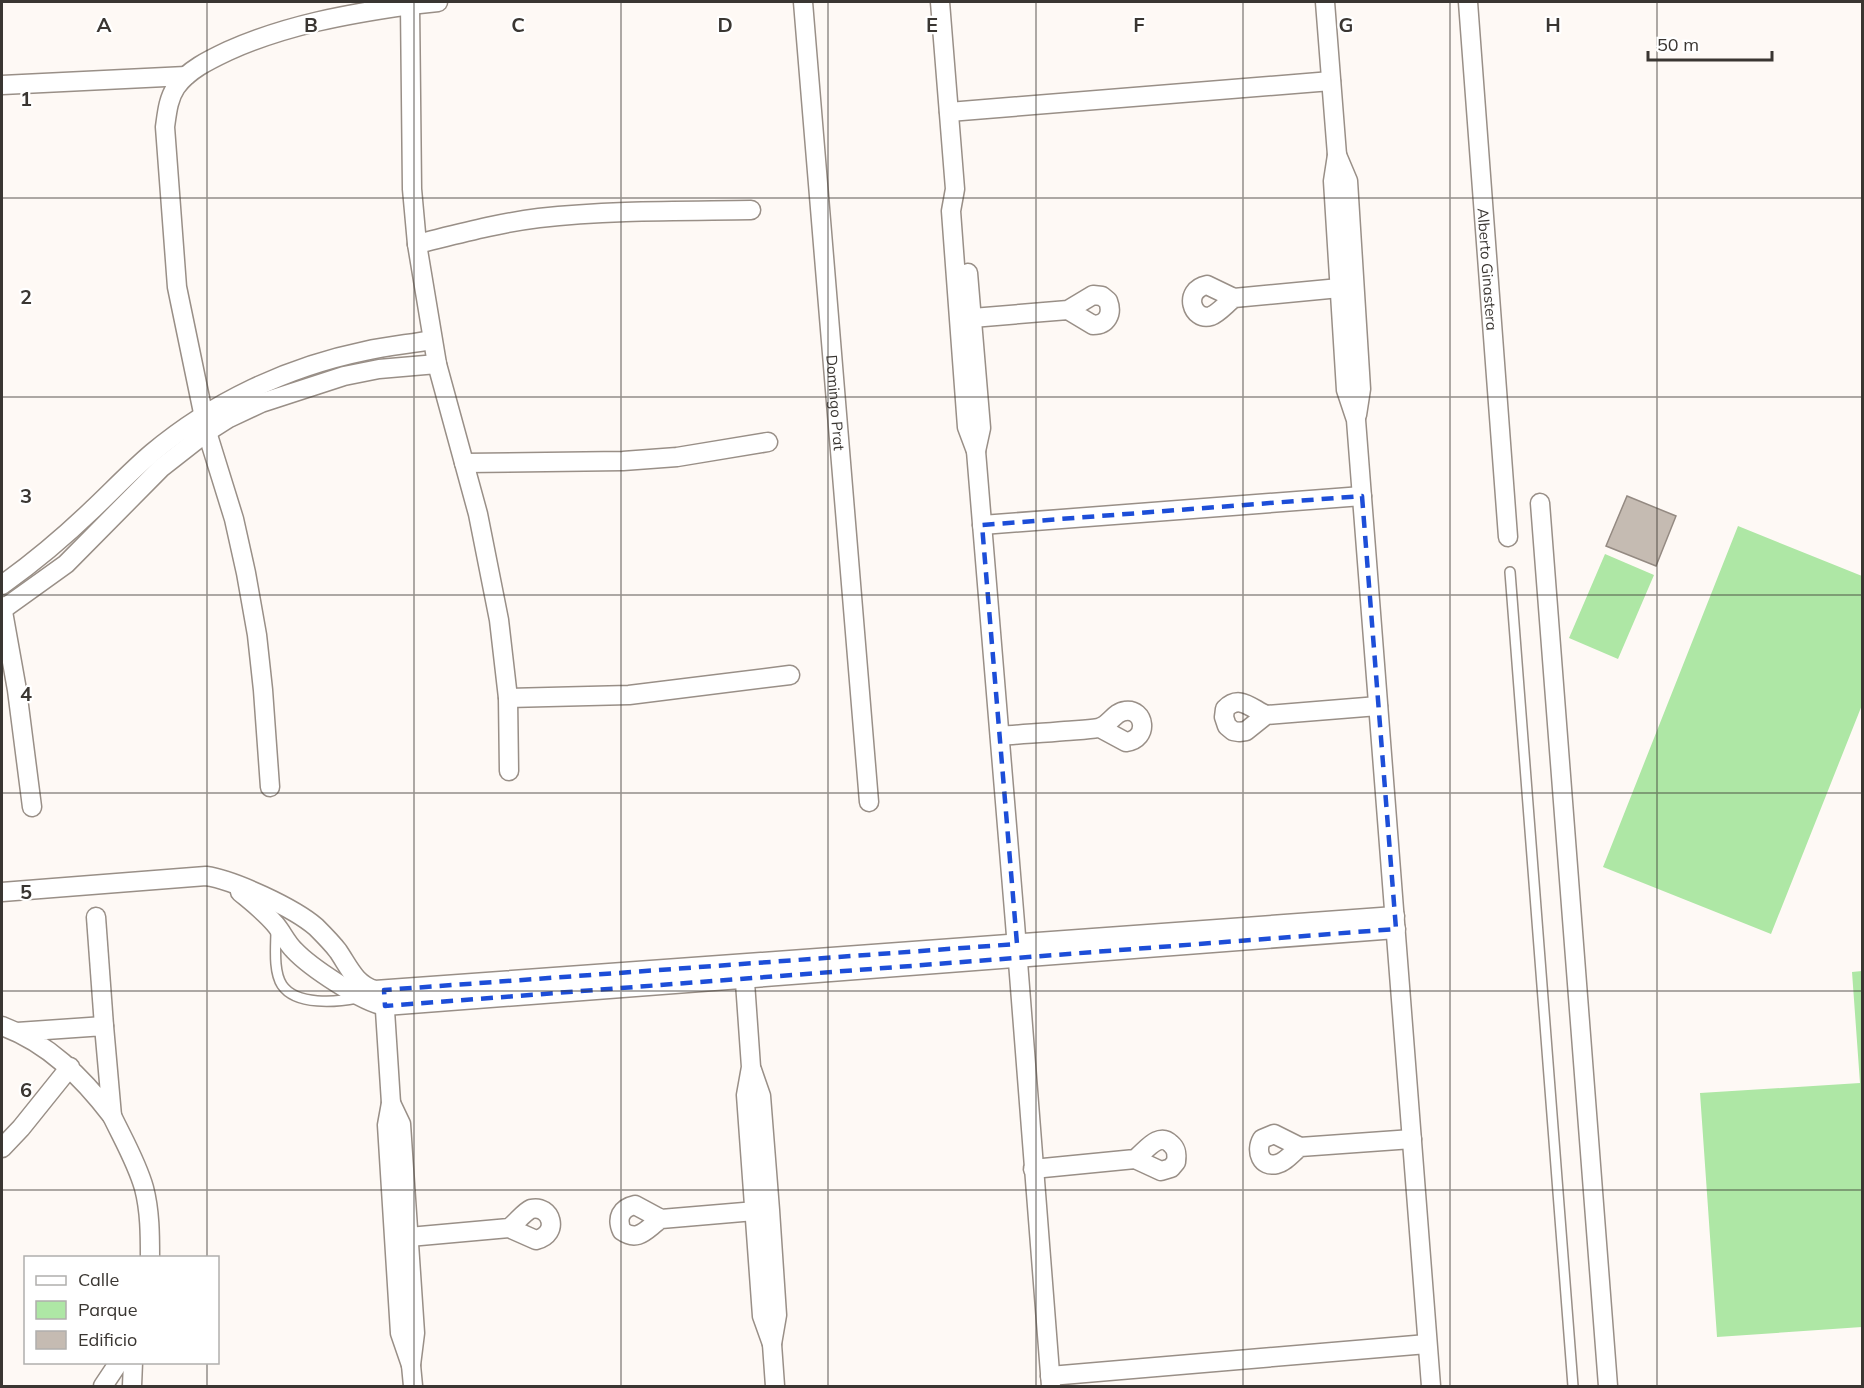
<svg xmlns="http://www.w3.org/2000/svg" width="1864" height="1388" font-family="Mulish,sans-serif">
<style>
.green{fill:#aee7a5}
.building{fill:#c5bbb2;stroke:#948a82;stroke-width:1.5}
.lines{fill:none;stroke-linecap:round;stroke-linejoin:round}
.service-casing{stroke:#998f87;stroke-width:12}
.minor-casing{stroke:#998f87;stroke-width:21}
.service{stroke:#fff;stroke-width:9}
.minor{stroke:#fff;stroke-width:18}
.marked{fill:none;stroke:#1d4ed8;stroke-width:4.5;stroke-dasharray:12 8;stroke-linejoin:round}
.grid{fill:none;stroke:#3a3632;stroke-width:1.5;stroke-opacity:0.55}
.labels{text-anchor:middle;dominant-baseline:central;stroke-width:4.5;stroke-linejoin:round;paint-order:stroke}
.street-label{font-size:15px;fill:#3a3632;stroke:#fff}
.grid-label{font-size:20px;text-anchor:middle;font-weight:bold;fill:#3a3632;stroke:#fff;stroke-width:4.5;stroke-linejoin:round;paint-order:stroke}
</style>
<rect width="100%" height="100%" fill="#fef9f5"/>
<path class="green" d="M1738,526L1862,576V705L1771,934L1603,867Z
M1605,554L1654,575L1618,659L1569,638Z
M1862,971V1327L1717,1337L1700,1093L1860,1083L1852,972Z"/>
<path class="building" d="M1627,496L1676,516L1656,566L1606,546Z"/>
<g class="lines">
<g class="service-casing">
<path id="service" d="M1510,572L1573,1386
M276,930C276,946 273,971 282,985C296,1006 337,1002 357,998"/>
</g>
<g class="minor-casing">
<g id="minor">
<path id="s1" d="M803,2L869,802"/>
<path d="M940,2L955,189L951,211L967,427L976,451L1015,923L1051,1386"/>
<path d="M1325,2L1337,155L1333,181L1346,390L1356,420L1431,1386"/>
<path id="s2" d="M1468,2L1508,537"/>
<path d="M410,5L438,2"/>
<path d="M2,85L186,76"/>
<path d="M949,112L1331,81"/>
<path d="M1337,155L1348,181L1361,389L1357,415"/>
<path d="M417,244C458,234 498,223 539,218C609,210 681,211 751,210"/>
<path d="M968,273L981,428L976,451"/>
<path d="M1234,298C1227,303 1219,313 1211,316C1192,322 1182,290 1207,285L1234,298L1350,287"/>
<path d="M960,319L1068,310L1093,295L1102,296L1108,301C1113,314 1107,325 1093,325L1068,310"/>
<path d="M464,463L623,461L677,457L768,442"/>
<path d="M1540,503L1608,1386"/>
<path d="M982,525L1362,496"/>
<path d="M2,585C34,562 64,537 93,509C113,490 132,470 152,453C213,402 287,367 365,351C387,346 410,344 432,340"/>
<path d="M2,606L17,690L32,807"/>
<path d="M2,610L66,564L161,468L207,432L229,418L261,403L344,376L379,369L437,364"/>
<path d="M508,698L629,695L790,675"/>
<path d="M1266,715C1251,708 1239,694 1225,709L1224,717L1227,726L1233,731L1239,732L1246,731L1266,715L1378,706"/>
<path d="M1000,736C1022,734 1044,733 1065,731C1076,730 1088,730 1098,728C1109,726 1114,712 1125,711C1145,708 1150,739 1126,742L1100,728"/>
<path d="M270,787L263,690L257,635L246,573L234,519L207,432L177,287L165,127C167,113 168,99 176,87C188,70 209,60 228,51C286,25 347,14 410,5L412,189L417,244L437,364L478,514L499,620L508,698L509,771"/>
<path d="M2,892L206,876C234,880 294,908 316,927C323,934 332,943 338,951C349,967 355,984 375,990L1395,916"/>
<path d="M240,892C252,902 265,912 275,924C282,932 286,942 294,950C310,967 362,1002 385,1006L1396,929"/>
<path d="M96,917L104,1026"/>
<path d="M744,968L751,1067L746,1095L762,1316L772,1344"/>
<path d="M384,995L391,1103L387,1125L400,1333L411,1365"/>
<path d="M2,1026C48,1043 82,1077 112,1116L104,1026L17,1032"/>
<path d="M752,1070L761,1096L770,1210L777,1315L772,1344L775,1386"/>
<path d="M391,1103L401,1124L415,1333L411,1365L413,1386"/>
<path d="M112,1116C123,1139 137,1163 144,1188C150,1211 150,1235 150,1258"/>
<path d="M1300,1147C1293,1152 1286,1162 1277,1164C1261,1168 1255,1151 1262,1139L1274,1134L1300,1147L1412,1139"/>
<path d="M2,1148L21,1128L70,1067"/>
<path d="M1033,1169L1135,1159L1161,1171L1171,1168L1176,1162C1177,1155 1177,1149 1171,1144C1158,1131 1145,1152 1135,1159"/>
<path d="M661,1219C647,1228 639,1243 622,1231C616,1218 621,1208 635,1205L661,1219L766,1210"/>
<path d="M398,1238L509,1228L536,1240C561,1234 551,1204 531,1209C524,1212 516,1223 509,1228"/>
<path d="M1050,1376L1427,1344"/>
<path d="M103,1386L119,1362"/>
<path d="M132,1386L133,1362"/>
</g>
</g>
<use href="#service" class="service"/>
<use href="#minor" class="minor"/>
</g>
<path class="marked" d="M1362,496L1396,929L385,1006L384,990L1017,944L982,525Z"/>
<path class="grid" d="M207,2V1258M414,2V1386M621,2V1386M828,2V1386M1036,2V1386M1243,2V1386M1450,2V1386M1657,2V1386M2,198H1862M2,397H1862M2,595H1862M2,793H1862M2,991H1862M2,1190H1862M207,1362V1386"/>
<g class="labels">
<g class="street-label">
<text stroke="none"><textPath href="#s2" startOffset="268">Alberto Ginastera</textPath></text>
<text stroke="none"><textPath href="#s1" startOffset="402">Domingo Prat</textPath></text>
</g>
</g>
<g class="grid-label">
<text x="104" y="32">A</text>
<text x="311" y="32">B</text>
<text x="518" y="32">C</text>
<text x="725" y="32">D</text>
<text x="932" y="32">E</text>
<text x="1139" y="32">F</text>
<text x="1346" y="32">G</text>
<text x="1553" y="32">H</text>
<text x="26" y="106">1</text>
<text x="26" y="304">2</text>
<text x="26" y="503">3</text>
<text x="26" y="701">4</text>
<text x="26" y="899">5</text>
<text x="26" y="1097">6</text>
</g>
<rect width="1864" height="1388" fill="none" stroke="#3a3632" stroke-width="6"/>
<rect x="24" y="1256" width="195" height="108" fill="#ffffff" stroke="#b0afad" stroke-width="1.5"/>
<rect x="36" y="1276" width="30" height="9" fill="#ffffff" stroke="#b0afad" stroke-width="1.5"/>
<text x="78" y="1286" font-size="18" fill="#3a3632">Calle</text>
<rect x="36" y="1301" width="30" height="18" fill="#aee7a5" stroke="#b0afad" stroke-width="1.5"/>
<text x="78" y="1316" font-size="18" fill="#3a3632">Parque</text>
<rect x="36" y="1331" width="30" height="18" fill="#c5bbb2" stroke="#b0afad" stroke-width="1.5"/>
<text x="78" y="1346" font-size="18" fill="#3a3632">Edificio</text>
<path d="M1648 51v9h124v-9" fill="none" stroke="#3a3632" stroke-width="3"/>
<text x="1657" y="51" font-size="18" fill="#3a3632" stroke="#ffffff" stroke-width="4.5" paint-order="stroke">50 m</text>
</svg>
